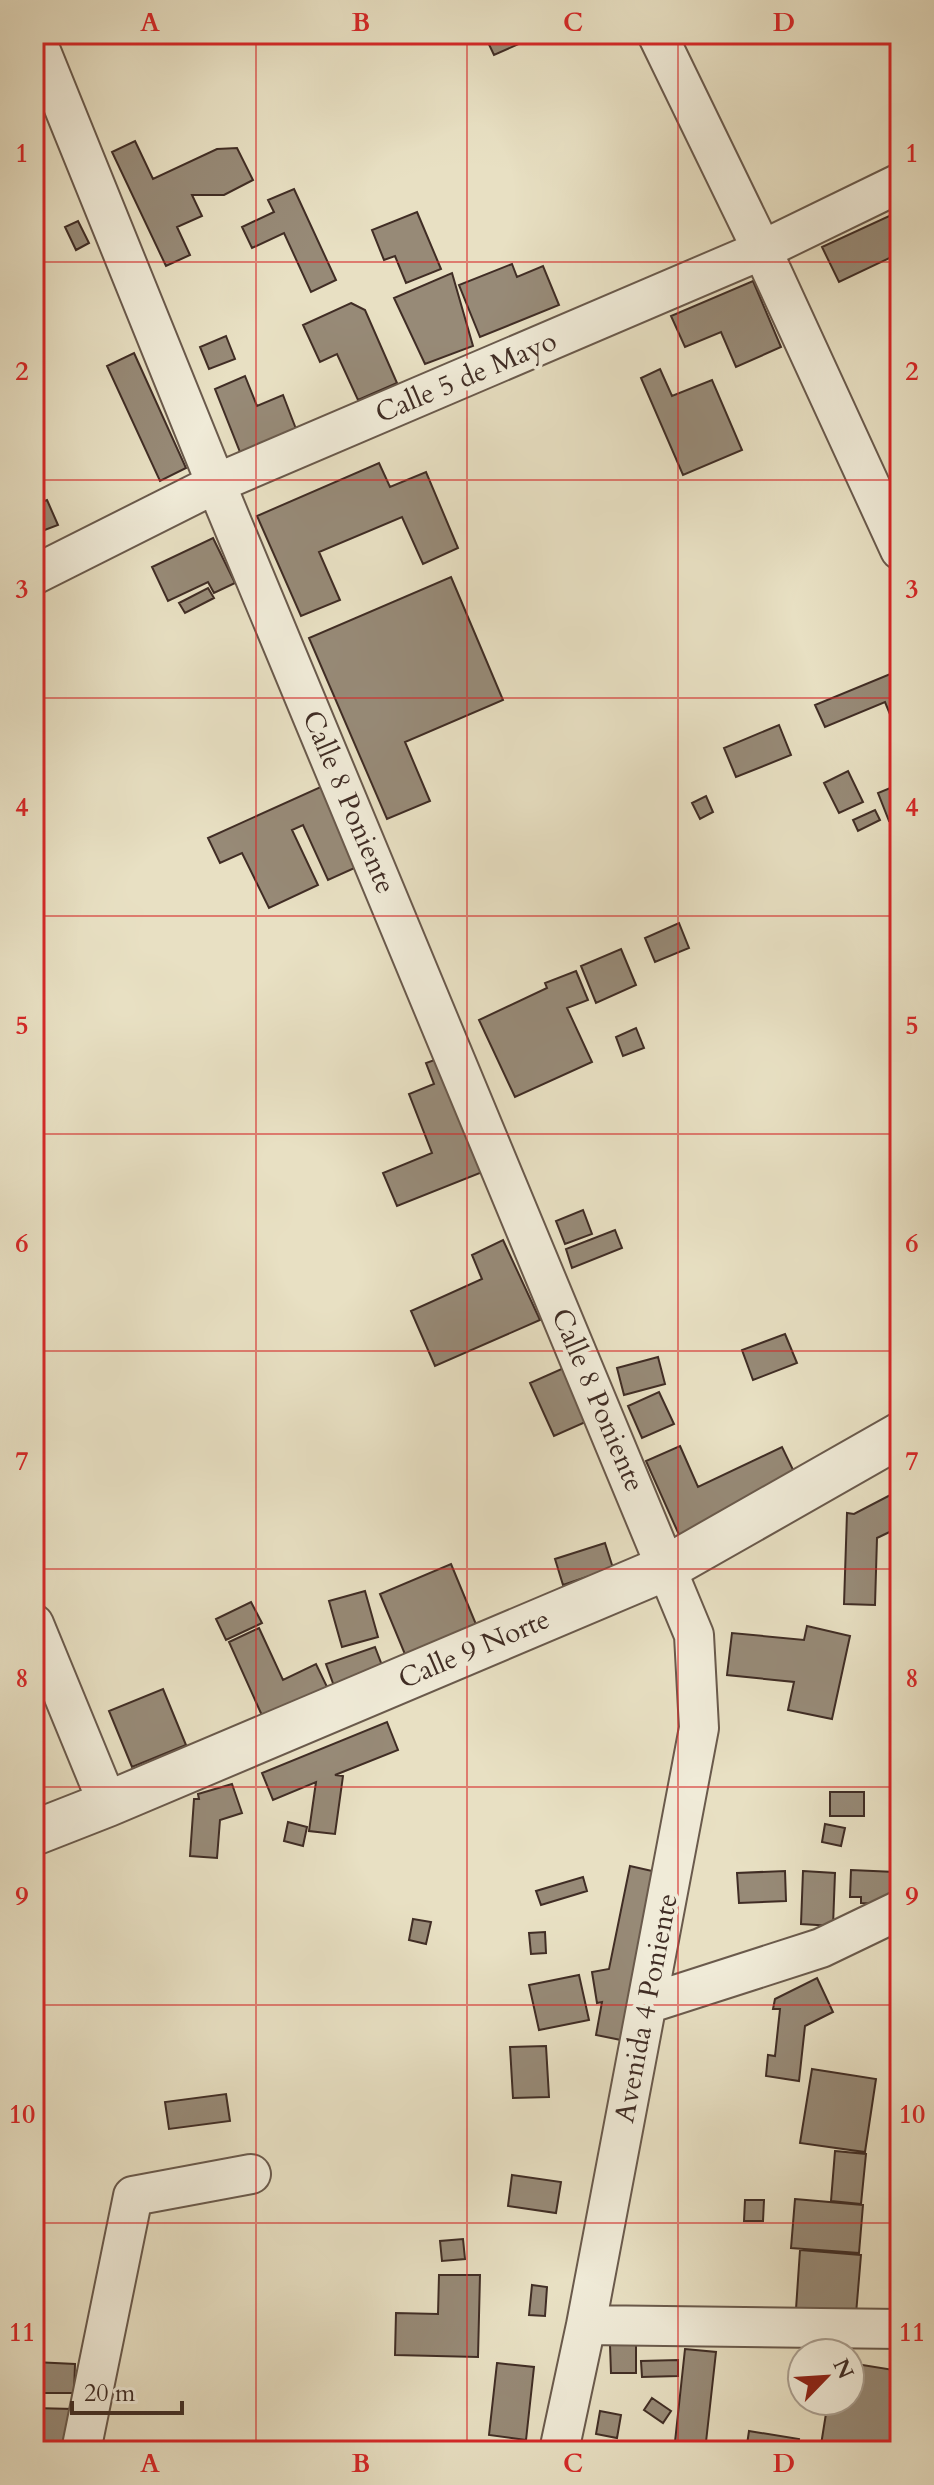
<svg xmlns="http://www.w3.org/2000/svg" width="934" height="2485" font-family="Cardo,serif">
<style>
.building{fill:#978a77;stroke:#402d25;stroke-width:2}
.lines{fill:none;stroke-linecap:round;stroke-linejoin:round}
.minor-casing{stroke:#6a5a4c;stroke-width:42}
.tertiary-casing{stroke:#6a5a4c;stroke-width:48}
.minor{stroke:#f0ebd8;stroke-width:38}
.tertiary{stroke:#f0ebd8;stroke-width:44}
.grid{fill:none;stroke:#d62828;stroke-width:2;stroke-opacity:0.55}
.labels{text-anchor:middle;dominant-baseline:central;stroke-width:8;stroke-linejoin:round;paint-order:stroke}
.street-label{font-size:28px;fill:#402d25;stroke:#f0ebd8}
.neatline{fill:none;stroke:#d62828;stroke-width:3}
.grid-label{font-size:26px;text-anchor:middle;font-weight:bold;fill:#d62828}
</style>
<rect width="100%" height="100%" fill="#e8e0c3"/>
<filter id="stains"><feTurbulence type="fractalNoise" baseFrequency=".0025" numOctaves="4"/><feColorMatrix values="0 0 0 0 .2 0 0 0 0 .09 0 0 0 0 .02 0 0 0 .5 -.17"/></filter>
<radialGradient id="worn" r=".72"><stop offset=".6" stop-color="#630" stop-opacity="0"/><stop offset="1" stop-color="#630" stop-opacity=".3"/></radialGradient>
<path class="building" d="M484,34H539V35L494,55Z
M135,141L153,179L217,149L237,148L253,180L224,195H192L202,216L177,227L190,255L166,266L112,152Z
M294,189L336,280L311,292L284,233L252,248L242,227L274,212L268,200Z
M900,211V253L839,282L822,247Z
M417,212L441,269L406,283L395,256L384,260L372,230Z
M78,221L89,243L76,250L65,227Z
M512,264L517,277L543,266L559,305L480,337L459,285Z
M452,273L473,346L425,364L394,298Z
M753,281L781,347L736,367L721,332L685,347L671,316Z
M351,303L365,310L397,383L358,400L337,354L320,362L303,325Z
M226,336L235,359L209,369L200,347Z
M134,353L186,468L160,481L107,366Z
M660,369L672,396L712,380L742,450L683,475L641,378Z
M245,376L257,406L283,395L296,429L242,457L215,389Z
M379,463L390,487L426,472L458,548L423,564L402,517L319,552L340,600L301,616L257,516Z
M47,500L58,525L34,534V505Z
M213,538L235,583L214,593L208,582L168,601L152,567Z
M451,577L503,700L405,742L430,801L387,819L309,638Z
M208,588L214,598L185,613L179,603Z
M900,670V721L894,724L885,702L825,727L815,705Z
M779,725L791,755L736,777L724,748Z
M848,771L863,802L839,813L824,783Z
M900,784V816L889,821L878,793Z
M325,785L359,866L328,880L303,825L292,830L318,885L269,908L242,853L220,863L208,838Z
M706,796L713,812L700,819L692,803Z
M875,810L880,820L858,831L853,820Z
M679,923L689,948L655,962L645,938Z
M621,949L636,985L596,1003L581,966Z
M576,971L588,1000L567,1008L592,1062L515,1097L479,1020L547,988L545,983Z
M636,1028L644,1048L623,1056L616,1037Z
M440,1058L485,1171L397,1206L383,1173L432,1153L409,1094L434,1084L426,1063Z
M583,1210L592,1234L565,1244L556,1221Z
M615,1230L622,1248L572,1268L566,1249Z
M503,1240L540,1320L435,1366L411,1311L482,1279L472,1255Z
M785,1334L797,1363L753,1380L742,1350Z
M658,1357L665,1384L624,1395L617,1368Z
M566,1367L590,1420L554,1436L530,1383Z
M659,1392L674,1424L642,1438L628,1406Z
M680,1446L698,1487L782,1447L797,1478L680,1537L646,1461Z
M900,1490V1527L877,1538L875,1605L844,1604L847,1513L854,1514Z
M605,1543L613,1568L563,1585L555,1559Z
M451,1564L480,1634L409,1664L380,1594Z
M365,1591L378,1637L342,1647L329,1601Z
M251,1602L262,1623L226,1640L216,1619Z
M807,1626L850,1636L832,1719L788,1710L794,1682L727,1675L732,1633L804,1640Z
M259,1628L283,1680L316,1664L329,1691L264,1720L229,1642Z
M375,1647L383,1668L334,1686L326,1664Z
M163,1689L186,1745L132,1767L109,1711Z
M387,1722L398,1750L335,1775L343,1776L335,1834L309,1831L316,1782L273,1800L262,1773Z
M232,1784L242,1813L220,1820L217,1858L190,1856L194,1799H199L198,1794Z
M830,1792H864V1816H830Z
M288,1822L307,1827L303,1846L284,1841Z
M825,1824L845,1828L841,1846L822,1842Z
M630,1866L661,1873L626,2041L596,2035L602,2002L597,2003L592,1972L609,1969Z
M851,1870L895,1872L894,1904L861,1903V1897H850Z
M785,1871L786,1901L739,1903L737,1873Z
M803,1871L835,1873L833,1926L801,1924Z
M583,1877L587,1891L541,1905L536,1891Z
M413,1919L431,1922L426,1944L409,1940Z
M545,1932L546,1953L531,1954L529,1933Z
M579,1975L589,2020L539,2030L529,1985Z
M817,1978L833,2012L805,2026L799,2081L766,2076L768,2055L775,2056L780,2009H773L775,1999Z
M546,2046L549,2097L513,2098L510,2047Z
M812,2069L876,2079L865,2152L800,2143Z
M226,2094L230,2121L169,2129L165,2102Z
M835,2151L866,2154L861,2204L831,2201Z
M898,2164L900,2165V2202L892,2200Z
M512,2175L561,2182L556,2213L508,2206Z
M795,2199L863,2205L859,2253L791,2248Z
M745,2200H764L763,2221H744Z
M463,2239L465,2259L442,2261L440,2241Z
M800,2250L861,2255L856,2314L796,2309Z
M439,2275H480L478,2357L395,2355L396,2313L438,2314Z
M532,2285L547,2287L545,2316L529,2315Z
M610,2345H636V2373H611Z
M685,2349L716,2352L705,2451H674Z
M678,2360V2376L642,2377L641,2361Z
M34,2362L75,2364L74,2393H34Z
M497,2363L534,2367L526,2440L489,2435Z
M850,2363L900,2371V2403L891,2451H820L828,2401H850Z
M652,2398L671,2411L663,2423L644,2410Z
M34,2408L73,2409L72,2451H34Z
M600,2411L621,2415L617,2438L596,2434Z
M749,2431L799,2439L797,2451H746Z"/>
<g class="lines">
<g class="minor-casing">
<path id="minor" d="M34,34L225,506L694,1635L699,1728L586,2325L559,2451
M657,34L762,250L900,550
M34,575L217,483L762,250L900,183
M34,1624L108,1804
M647,2004L821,1948L900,1910
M586,2325L900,2329
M81,2451L133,2196L251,2174"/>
</g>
<g class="tertiary-casing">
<path id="tertiary" d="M34,1833L108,1804L668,1567L900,1435"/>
</g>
<use href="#minor" class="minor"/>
<use href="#tertiary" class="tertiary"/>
</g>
<path class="grid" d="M256,34V2451M467,34V2451M678,34V2451M34,262H900M34,480H900M34,698H900M34,916H900M34,1134H900M34,1351H900M34,1569H900M34,1787H900M34,2005H900M34,2223H900"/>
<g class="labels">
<g class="street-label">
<text transform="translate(466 377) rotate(-23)">Calle 5 de Mayo</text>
<text transform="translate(349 802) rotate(67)">Calle 8 Poniente</text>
<text transform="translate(598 1400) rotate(67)">Calle 8 Poniente</text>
<text transform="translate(474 1649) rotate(-23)">Calle 9 Norte</text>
<text transform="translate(646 2008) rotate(-79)">Avenida 4 Poniente</text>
</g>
</g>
<rect width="934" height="2485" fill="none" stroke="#e8e0c3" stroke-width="88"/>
<g transform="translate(826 2377) rotate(65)"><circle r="38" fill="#f0ebd8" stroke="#aa9f90" stroke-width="2"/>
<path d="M0-6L14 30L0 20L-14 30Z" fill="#8f2418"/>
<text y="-12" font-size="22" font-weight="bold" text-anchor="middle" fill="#402d25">N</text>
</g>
<path d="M72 2401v12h110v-12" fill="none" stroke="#402d25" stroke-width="4"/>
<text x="84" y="2401" font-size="24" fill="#402d25" stroke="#f0ebd8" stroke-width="6" paint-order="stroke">20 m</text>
<rect x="44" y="44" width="846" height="2397" class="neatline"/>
<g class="grid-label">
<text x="150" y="31">A</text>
<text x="361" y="31">B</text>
<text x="573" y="31">C</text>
<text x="784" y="31">D</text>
<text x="22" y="162">1</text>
<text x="912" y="162">1</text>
<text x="22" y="380">2</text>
<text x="912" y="380">2</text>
<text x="22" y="598">3</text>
<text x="912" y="598">3</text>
<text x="22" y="816">4</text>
<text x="912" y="816">4</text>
<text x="22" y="1034">5</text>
<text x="912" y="1034">5</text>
<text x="22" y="1252">6</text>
<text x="912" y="1252">6</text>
<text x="22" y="1470">7</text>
<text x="912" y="1470">7</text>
<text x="22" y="1687">8</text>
<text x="912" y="1687">8</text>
<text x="22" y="1905">9</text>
<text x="912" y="1905">9</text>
<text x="22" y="2123">10</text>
<text x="912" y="2123">10</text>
<text x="22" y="2341">11</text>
<text x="912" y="2341">11</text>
<text x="150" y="2472">A</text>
<text x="361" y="2472">B</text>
<text x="573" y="2472">C</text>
<text x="784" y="2472">D</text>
</g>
<rect width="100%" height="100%" filter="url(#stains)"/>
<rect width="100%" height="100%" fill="url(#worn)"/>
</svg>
